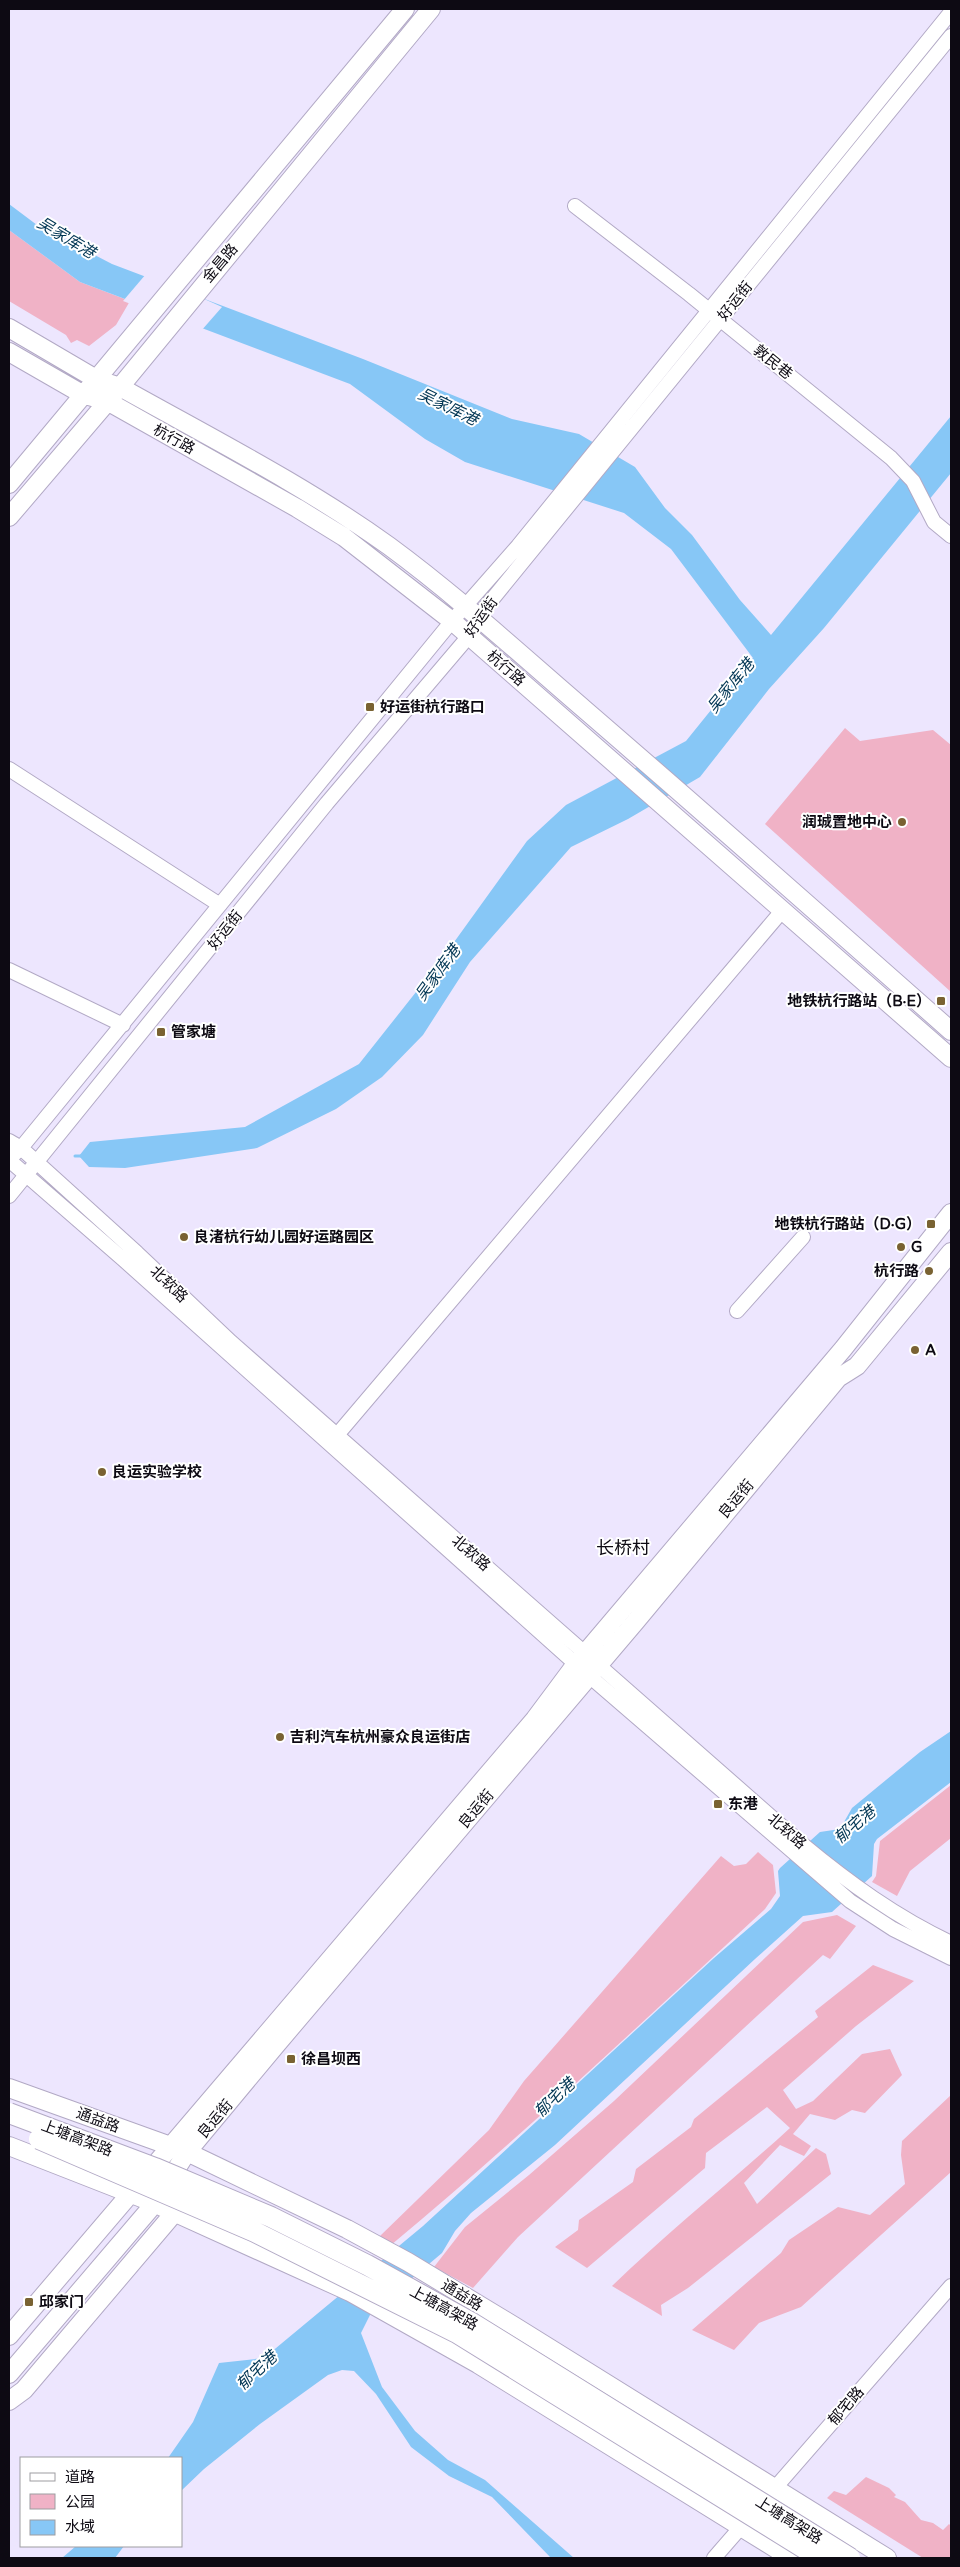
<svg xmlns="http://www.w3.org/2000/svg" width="960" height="2567" font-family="'Varela Round','Noto Sans SC',sans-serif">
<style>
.green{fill:#f0b2c6}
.water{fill:#87c7f6}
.pier{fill:#ede6fe}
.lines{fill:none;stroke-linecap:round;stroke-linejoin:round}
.stream{stroke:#87c7f6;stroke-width:3}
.minor-casing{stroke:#b2a9c5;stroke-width:16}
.major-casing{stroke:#b2a9c5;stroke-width:20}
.minor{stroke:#fff;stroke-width:14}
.major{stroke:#fff;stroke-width:18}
.highway-bridge-casing{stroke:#b2a9c5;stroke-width:22;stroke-linecap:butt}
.highway-bridge{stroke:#fff;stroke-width:20}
.poi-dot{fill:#796232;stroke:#fff;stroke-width:2}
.labels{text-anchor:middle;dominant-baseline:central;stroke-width:4;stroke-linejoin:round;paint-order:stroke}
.street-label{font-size:15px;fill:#0d0a13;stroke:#fff}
.poi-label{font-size:15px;font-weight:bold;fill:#0d0a13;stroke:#fff;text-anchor:start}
.water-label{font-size:16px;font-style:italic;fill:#003553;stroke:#fff}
.quarter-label{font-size:18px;fill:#0d0a13;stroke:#fff}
</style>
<rect width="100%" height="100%" fill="#ede6fe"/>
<path class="green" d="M9,230L80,282L130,301L116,325L89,346L77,340L71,343L66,335L9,301Z
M845,728L860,741L933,730L951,745V992L765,824Z
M951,1785V1838L910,1871L897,1896L872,1882L876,1876L880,1841Z
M758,1852L773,1865L776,1893L765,1909C642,2022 520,2138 391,2245L380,2236L489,2130L524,2081L721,1856L734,1866L746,1864Z
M837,1915L856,1926L830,1959L823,1955L518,2237L473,2288L434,2267L465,2227L529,2175L614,2101L803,1922Z
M873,1965L914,1981L856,2026L783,2090L796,2109L813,2101L862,2054L890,2049L902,2075L865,2113L852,2110L835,2120L810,2114L793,2134L811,2146L804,2156L780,2145L744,2183L757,2204L816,2148L826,2154L831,2174L688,2288L661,2305L662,2316L612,2286C669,2231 731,2182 790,2128L767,2107L706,2153L705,2168L587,2268L555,2247L578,2230L579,2220L633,2182L636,2169L691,2127L694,2119L818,2017L815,2011Z
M951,2095V2172L801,2307L759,2323L734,2350L692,2330L781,2253L789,2240L838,2207L870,2215L905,2184L901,2155L902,2141Z
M866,2477L889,2488L896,2495L894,2497L905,2502L921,2520L933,2523L943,2530L949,2524L951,2526V2558H923L827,2498L834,2491L846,2495Z"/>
<path class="water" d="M9,204L37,225L112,264L363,359L512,419L579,434L635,467L665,508L692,535L740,600L771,635L951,416V473L824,628L769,689L700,777L628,819L571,847L470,962L423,1035L382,1077L336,1109L257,1148L125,1168L89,1167L79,1156L90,1142L245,1127L359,1064L439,963L527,841L566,805L686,741L753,658L671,549L624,513L465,462L425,439L350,384L80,282L9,230Z
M951,1731V1782L877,1839L874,1844L872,1876L832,1912L803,1916L755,1959L555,2145L471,2213L455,2231L442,2253L371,2313L361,2333L382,2387L415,2431L448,2460L485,2480L574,2558H551L492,2497L449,2476L411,2447L376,2394L354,2371L342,2370L328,2375L260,2424L204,2469L181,2491V2458H168L193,2422L219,2363L264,2358L423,2226L714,1958L771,1909L780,1896L778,1871L780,1868L820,1832L840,1829L852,1808L920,1752Z
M76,2546H124L115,2558H62Z"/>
<path class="pier" d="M146,274L162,280L222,307L201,331L123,301Z"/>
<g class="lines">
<path class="stream" d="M75,1156H82"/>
<g class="minor-casing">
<path id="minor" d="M575,206L689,294L891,458L913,481L934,522L951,536
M9,769L220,905
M9,970L123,1025
M9,1141L21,1148L137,1253L231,1342L802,1844C849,1883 896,1917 951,1943
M9,1159L21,1148L452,621L518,546L951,12
M9,1160L124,1260L587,1674L850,1901L893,1929L951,1958
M9,1196L327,803L469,636L477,618L951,36
M737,1311L803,1237
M337,1435L782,911
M714,2558L951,2286"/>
</g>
<g class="major-casing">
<path id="major" d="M9,328L96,379L120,387C211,438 304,485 389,546C457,596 520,654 584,709C707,815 829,923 951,1031
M9,352L82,394L107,401L297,508L344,537L452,621L951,1058
M9,484L405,9
M9,517L120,387L431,9
M9,2088L187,2152L347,2229L408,2262L514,2326L887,2558
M9,2146L147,2200L350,2292L478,2364L791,2558
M9,2336L535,1719L576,1664L843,1349L951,1213
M9,2374L155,2203L187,2152L276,2045L636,1621L838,1378L857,1366L951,1252
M9,2401L24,2390L175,2212"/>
</g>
<use href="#minor" class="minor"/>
<use href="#major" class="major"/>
<g class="highway-bridge-casing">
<path id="highway-bridge" d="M9,2113L155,2168L271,2217L367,2265L472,2323L850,2558
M39,2139L255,2232L457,2333L820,2558"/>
</g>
<use href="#highway-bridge" class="highway-bridge"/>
</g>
<g class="poi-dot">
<rect x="365" y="702" width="10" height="10" rx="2.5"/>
<circle cx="902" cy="822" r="5"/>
<rect x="936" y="996" width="10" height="10" rx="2.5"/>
<rect x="156" y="1027" width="10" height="10" rx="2.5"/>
<rect x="926" y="1219" width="10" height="10" rx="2.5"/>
<circle cx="184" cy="1237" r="5"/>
<circle cx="901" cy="1247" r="5"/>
<circle cx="929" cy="1271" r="5"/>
<circle cx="915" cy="1350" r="5"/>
<circle cx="102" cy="1472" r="5"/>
<circle cx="280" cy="1737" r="5"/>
<rect x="713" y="1799" width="10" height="10" rx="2.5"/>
<rect x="286" y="2054" width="10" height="10" rx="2.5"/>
<rect x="24" y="2297" width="10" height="10" rx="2.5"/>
</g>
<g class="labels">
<g class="street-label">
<text transform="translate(220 263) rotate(-50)">金昌路</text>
<text transform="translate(735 301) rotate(-51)">好运街</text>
<text transform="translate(773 362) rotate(39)">敦民巷</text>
<text transform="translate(174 439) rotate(29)">杭行路</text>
<text transform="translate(481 617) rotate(-55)">好运街</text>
<text transform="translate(506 668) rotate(41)">杭行路</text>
<text transform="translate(225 930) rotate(-51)">好运街</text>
<text transform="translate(169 1284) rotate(44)">北软路</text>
<text transform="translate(736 1499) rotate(-50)">良运街</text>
<text transform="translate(471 1553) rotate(41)">北软路</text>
<text transform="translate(476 1809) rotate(-50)">良运街</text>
<text transform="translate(787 1831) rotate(41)">北软路</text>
<text transform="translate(215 2119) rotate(-50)">良运街</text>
<text transform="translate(98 2120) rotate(20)">通益路</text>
<text transform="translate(77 2138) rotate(21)">上塘高架路</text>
<text transform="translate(462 2295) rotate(31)">通益路</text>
<text transform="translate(444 2308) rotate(29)">上塘高架路</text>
<text transform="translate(846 2406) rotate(-49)">郁宅路</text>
<text transform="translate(789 2520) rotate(32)">上塘高架路</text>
</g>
<g class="poi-label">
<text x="380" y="707">好运街杭行路口</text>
<text x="892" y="822" text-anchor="end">润珹置地中心</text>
<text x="931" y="1001" text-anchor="end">地铁杭行路站（B·E）</text>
<text x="171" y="1032">管家塘</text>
<text x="921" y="1224" text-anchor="end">地铁杭行路站（D·G）</text>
<text x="194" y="1237">良渚杭行幼儿园好运路园区</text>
<text x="911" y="1247">G</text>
<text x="919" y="1271" text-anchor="end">杭行路</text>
<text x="925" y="1350">A</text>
<text x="112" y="1472">良运实验学校</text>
<text x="290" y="1737">吉利汽车杭州豪众良运街店</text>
<text x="728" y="1804">东港</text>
<text x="301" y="2059">徐昌坝西</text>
<text x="39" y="2302">邱家门</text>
</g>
<g class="water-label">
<text transform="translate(66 238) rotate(31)">吴家库港</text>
<text transform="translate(448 407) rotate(26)">吴家库港</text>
<text transform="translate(731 686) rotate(-51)">吴家库港</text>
<text transform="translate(438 973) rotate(-54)">吴家库港</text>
<text transform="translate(855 1825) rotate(-40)">郁宅港</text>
<text transform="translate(555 2098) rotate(-43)">郁宅港</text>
<text transform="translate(257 2371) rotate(-43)">郁宅港</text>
</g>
<g class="quarter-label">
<text x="623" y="1548">长桥村</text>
</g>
</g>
<rect width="960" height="2567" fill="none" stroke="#0d0a13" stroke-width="20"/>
<rect x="20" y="2457" width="162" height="90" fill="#ffffff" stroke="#9e9da1"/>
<rect x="30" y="2473" width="25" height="8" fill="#ffffff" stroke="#9e9da1"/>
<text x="65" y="2482" font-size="15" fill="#0d0a13">道路</text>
<rect x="30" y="2494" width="25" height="15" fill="#f0b2c6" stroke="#9e9da1"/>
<text x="65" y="2507" font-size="15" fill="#0d0a13">公园</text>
<rect x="30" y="2520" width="25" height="15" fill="#87c7f6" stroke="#9e9da1"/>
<text x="65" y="2532" font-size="15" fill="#0d0a13">水域</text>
</svg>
